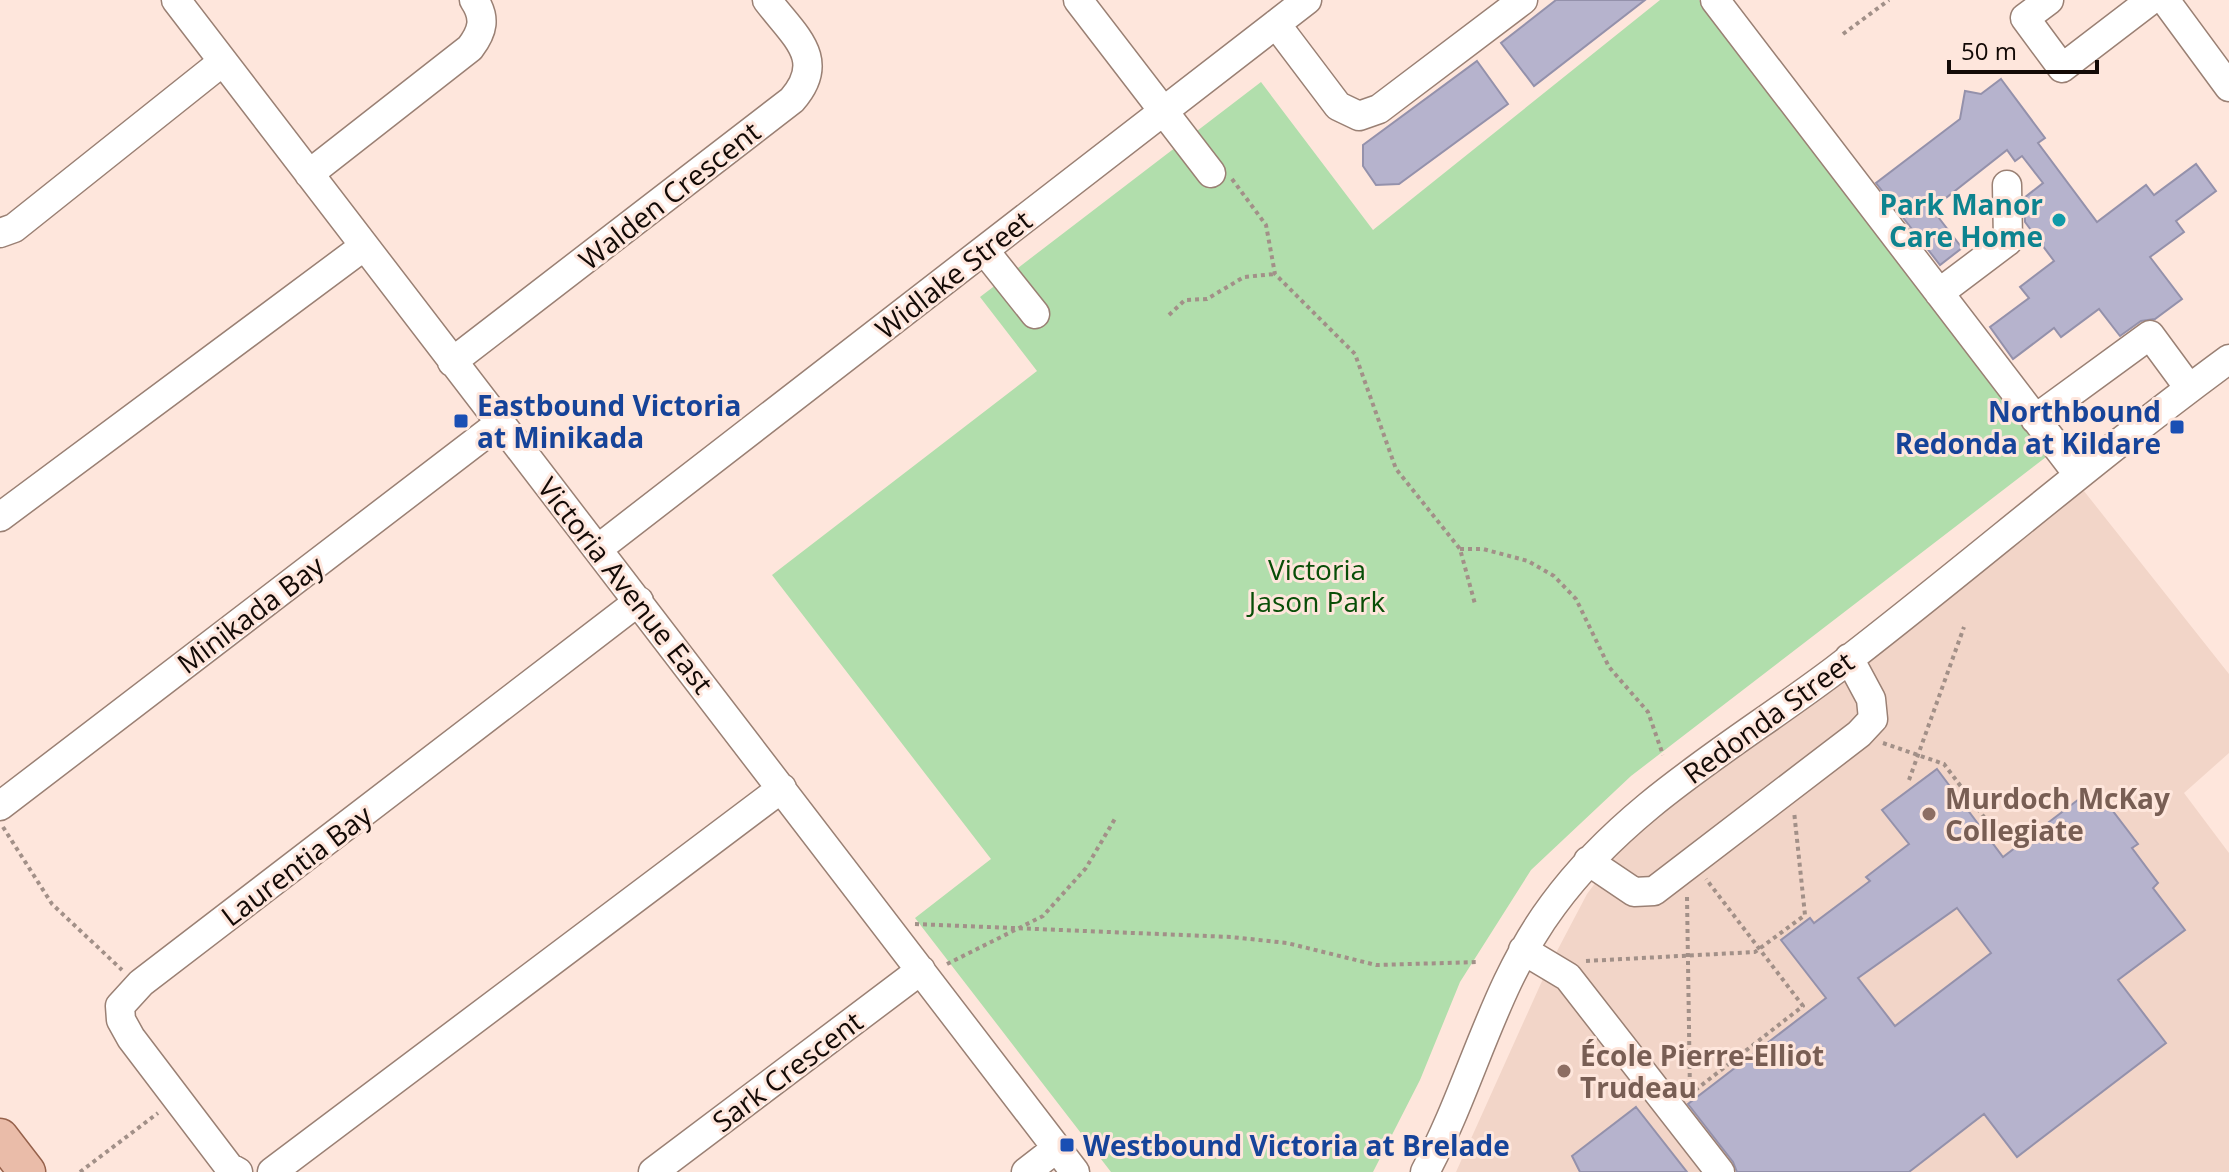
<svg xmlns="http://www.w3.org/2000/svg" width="2229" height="1172" font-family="'Open Sans',sans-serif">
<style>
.built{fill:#f2d5c8}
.green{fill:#b1deac}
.building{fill:#b6b3cd;stroke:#9491ab;stroke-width:2;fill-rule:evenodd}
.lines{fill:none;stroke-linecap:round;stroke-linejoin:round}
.minor-casing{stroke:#9a8074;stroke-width:31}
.major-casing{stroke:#96614b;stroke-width:39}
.path{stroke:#a29088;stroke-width:4;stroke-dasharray:4 4;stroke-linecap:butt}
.minor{stroke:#fff;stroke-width:28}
.major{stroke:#eabca9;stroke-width:36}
.culture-dot{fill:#0f9aa8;stroke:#fee6dc;stroke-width:3}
.transit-dot{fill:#1a4fb4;stroke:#fee6dc;stroke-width:3}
.education-dot{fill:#8d6e63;stroke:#fee6dc;stroke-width:3}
.labels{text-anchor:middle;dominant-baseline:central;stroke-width:6;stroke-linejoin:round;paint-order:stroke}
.street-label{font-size:28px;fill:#130a06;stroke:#fee6dc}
.culture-label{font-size:28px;font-weight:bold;fill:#0d838f;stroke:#fee6dc;text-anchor:end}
.transit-label{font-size:28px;font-weight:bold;fill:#164399;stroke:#fee6dc;text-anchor:start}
.park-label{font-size:28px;fill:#084e07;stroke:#fee6dc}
.education-label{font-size:28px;font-weight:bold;fill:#785e54;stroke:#fee6dc;text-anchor:start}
</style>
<rect width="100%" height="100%" fill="#fee6dc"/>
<path class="built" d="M2080,486L2229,674V753L2184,793L2229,853V1172H1456L1547,970L1587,894L1631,835Z"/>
<path class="green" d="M1660,0H1699L2050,454L1631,776L1531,870L1460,982L1420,1080L1373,1172H1111L915,918L991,859L772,575L1037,371L980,297L1261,82L1373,230Z"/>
<path class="building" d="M1556,0H1645L1534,86L1501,43Z
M1477,61L1508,104L1399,184L1376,185L1363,166V145Z
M2001,79L2045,138L2038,143L2097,222L2146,185L2154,195L2196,164L2216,191L2176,221L2184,232L2150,257L2182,299L2155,319L2141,321L2120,336L2099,309L2061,337L2054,328L2013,359L1990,327L2029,298L2020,287L2054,261L2025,222L2024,198L2043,183L2022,156L2015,161L2007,150L1932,209L1962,248L1940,265L1876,183L1960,119L1965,91L1981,94Z
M1937,769L2003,857L2083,796L2088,801L2099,793L2138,844L2132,848L2158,883L2153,888L2185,930L2118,980L2166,1043L2017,1157L1984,1114L1909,1172H1737L1733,1162L1688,1104L1826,998L1781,940L1810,918L1814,923L1870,881L1866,877L1909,844L1882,810ZM1957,908L1991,953L1895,1026L1858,978Z
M1636,1107L1687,1172H1580L1572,1156Z"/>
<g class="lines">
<g class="minor-casing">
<path id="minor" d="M176,0L1075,1172
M1078,0L1211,173
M1715,0L2077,473
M2049,0L2025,18L2062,68L2151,0
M2165,0L2229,87
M1276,24L1338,106L1359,116L1379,109L1523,0
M309,174L470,48C483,31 486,18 474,0
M0,233L14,228L221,63
M984,250L1035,314
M1939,293L2008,241L2007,185
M452,362L792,100C828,59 794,36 767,0
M2035,419L2150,335L2189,388
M0,517L363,247
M599,548L1307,0
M0,806L500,423
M1588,861L1634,892L1654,891L1859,734L1873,719L1871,699L1849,658
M1523,950L1568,977L1720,1172
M238,1172L229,1167L131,1038L121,1020L120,1006L141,983L639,601
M272,1172L782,788
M653,1172L921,970
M1026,1172L1057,1148
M1425,1172C1472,1085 1493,985 1553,905C1627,804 1737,744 1835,670C1968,568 2094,458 2229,359"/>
</g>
<g class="major-casing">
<path id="major" d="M0,1137L27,1172"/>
</g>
<path class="path" d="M1843,34L1889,0
M1232,179L1266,225L1275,274L1355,354L1396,469L1460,549L1475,604
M1169,315L1185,300L1207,299L1244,277L1275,274
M1460,549H1483L1528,561L1554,576L1576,599L1609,667L1648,712L1663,755
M1883,743L1944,764L1990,825
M1909,780L1964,627
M3,827L52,904L122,970
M1687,897L1690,1094
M915,924L1231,937L1287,943L1376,965L1479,962
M1586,961L1755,952L1805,915L1794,811
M947,964L1043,916L1086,868L1116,817
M1689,1095L1803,1006L1706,879
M80,1172L158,1113"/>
<use href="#minor" class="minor"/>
<use href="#major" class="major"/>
</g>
<circle class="culture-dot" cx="2059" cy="220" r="8"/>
<g class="transit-dot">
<rect x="453" y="413" width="16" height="16" rx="4"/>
<rect x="2169" y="419" width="16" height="16" rx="4"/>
<rect x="1059" y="1137" width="16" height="16" rx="4"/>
</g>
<g class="education-dot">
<circle cx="1929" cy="814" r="8"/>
<circle cx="1564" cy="1071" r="8"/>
</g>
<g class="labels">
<g class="street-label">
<text transform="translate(669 195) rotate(-38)">Walden Crescent</text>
<text transform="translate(953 274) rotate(-38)">Widlake Street</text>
<text transform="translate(626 585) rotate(52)">Victoria Avenue East</text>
<text transform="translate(250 614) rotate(-37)">Minikada Bay</text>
<text transform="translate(1768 717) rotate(-36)">Redonda Street</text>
<text transform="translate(296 865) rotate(-37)">Laurentia Bay</text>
<text transform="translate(787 1071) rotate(-37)">Sark Crescent</text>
</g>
<g class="culture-label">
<text x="2043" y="204">Park Manor<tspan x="2043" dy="32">Care Home</tspan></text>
</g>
<g class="transit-label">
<text x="477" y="405">Eastbound Victoria<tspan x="477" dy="32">at Minikada</tspan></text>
<text x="2161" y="411" text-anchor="end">Northbound<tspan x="2161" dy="32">Redonda at Kildare</tspan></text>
<text x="1083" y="1145">Westbound Victoria at Brelade</text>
</g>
<g class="park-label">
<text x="1317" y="569">Victoria<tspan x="1317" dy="32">Jason Park</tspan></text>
</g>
<g class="education-label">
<text x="1945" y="798">Murdoch McKay<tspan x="1945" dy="32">Collegiate</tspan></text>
<text x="1580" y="1055">École Pierre-Elliot<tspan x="1580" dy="32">Trudeau</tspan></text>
</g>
</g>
<path d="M1949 60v12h148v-12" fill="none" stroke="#130a06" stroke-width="4"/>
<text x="1961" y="60" font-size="24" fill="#130a06" stroke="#fee6dc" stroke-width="6" paint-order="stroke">50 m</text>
</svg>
